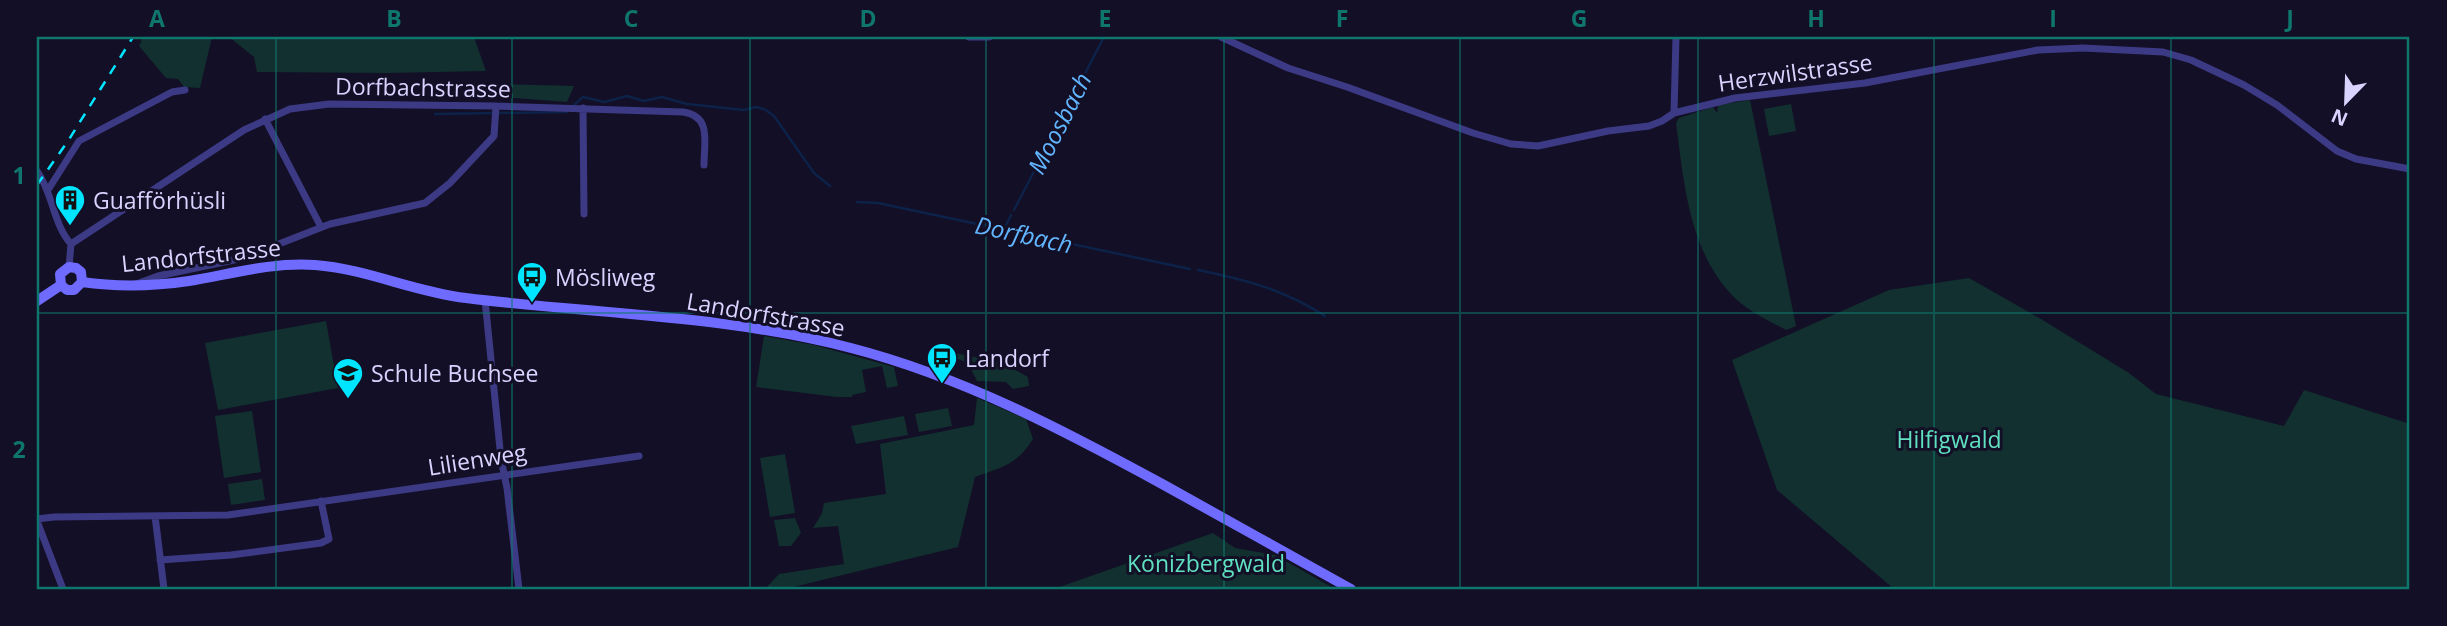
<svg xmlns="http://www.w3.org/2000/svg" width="2447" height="626" font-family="'Open Sans',sans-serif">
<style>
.green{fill:#12302f}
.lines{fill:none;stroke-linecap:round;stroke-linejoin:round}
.stream{stroke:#0c2248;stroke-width:2.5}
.street{stroke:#3d3a85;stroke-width:7}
.secondary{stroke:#6f6bff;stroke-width:10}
.rail{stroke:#00e5ff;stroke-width:2.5;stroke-dasharray:10 9;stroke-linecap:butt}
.grid{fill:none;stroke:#0f766e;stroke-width:2;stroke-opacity:0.55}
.labels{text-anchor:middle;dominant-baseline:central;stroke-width:6;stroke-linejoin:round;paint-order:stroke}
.street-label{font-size:23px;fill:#d9d4ff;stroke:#130f26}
.poi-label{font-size:23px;fill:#d9d4ff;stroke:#130f26;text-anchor:start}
.park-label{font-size:23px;fill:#5fe0c0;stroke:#130f26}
.water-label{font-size:24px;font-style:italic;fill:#62b6ff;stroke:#130f26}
.neatline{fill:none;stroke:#0f766e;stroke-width:2.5}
.grid-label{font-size:23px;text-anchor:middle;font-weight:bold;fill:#0f766e}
</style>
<rect width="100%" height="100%" fill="#130f26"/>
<path class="green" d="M143,37H212L200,88L184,87L178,79L166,78L139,46Z
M229,37H474L486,71L387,73L257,72L254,57Z
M503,84L574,86L567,102L503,97Z
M1750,100L1796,326L1786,330C1769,321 1750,312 1736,299C1689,254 1684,183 1676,123L1679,118L1713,107L1717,113L1718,105Z
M1791,104L1796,131L1769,136L1764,109Z
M1969,278L2041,319L2129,373L2156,394L2284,426L2304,390L2410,424V589H1894L1777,490L1732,360L1889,290Z
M326,321L338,388L218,410L205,343Z
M764,336L814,345L894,367L898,386L887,388L882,366L862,370L866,392L852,395V397H837L756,387Z
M945,351L1003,363L1028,377L1029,386L1013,389L1006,382L977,381L968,363L943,353Z
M977,398L1026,419L1033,439C1017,465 1002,467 975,477L958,547L785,589H765L779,574L844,564L838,526L813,528L822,513L824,503L886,494L880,444L974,425Z
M948,408L952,426L919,432L915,414Z
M252,411L261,472L224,478L215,416Z
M904,416L908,435L856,444L851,426Z
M785,454L795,513L770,517L760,458Z
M262,479L265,500L231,505L228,484Z
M795,518L801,533L791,546H779L774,520Z
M1213,533L1235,548L1275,555L1335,589H1054Z"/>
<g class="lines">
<path class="stream" d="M574,105L583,97L604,102L627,96L644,101L662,97L687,104L744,110L756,107L764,109L774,116L814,173L830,186
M435,114L567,112
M857,202L878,203L1190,269
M1014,210L1104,37
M1004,230L1011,215
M1198,270C1246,280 1283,289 1325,316"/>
<path class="street" d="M969,37H989
M1221,37L1288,68L1347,87L1473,133L1511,144L1538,146L1608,131L1649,126L1662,121L1674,113L1735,98L1865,83L2038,50L2083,48L2163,52L2191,60L2244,85L2277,105L2337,151L2356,159L2410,169
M583,108L584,214
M1674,113L1676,37
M265,119L321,227
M37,171C53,193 53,224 71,244
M48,190L79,141L172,92L185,90
M69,267L71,244L244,130L290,109L329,104L496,106L683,112C712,116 704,142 704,165
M139,283L158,276L243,258L330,224L425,203L450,183L494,136L496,106
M485,300L501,459L507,488L519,589
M155,516L164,589
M37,519L54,517L228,515L639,456
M37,521L63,589
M160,560L231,555L321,543L329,539L321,501"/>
<path class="secondary" d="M82,282C117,287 155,286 189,281C231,274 272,262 315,265C367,269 414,292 466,298C594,314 725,315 851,348C963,377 1063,430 1164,485C1226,520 1289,554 1351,589
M61,285L60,274L69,267L76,268L81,272L82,282
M61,285L67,290H74L82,282
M37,301L61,285"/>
<path class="rail" d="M37,185L68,141L133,37"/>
</g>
<path class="grid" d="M276,37V589M512,37V589M750,37V589M986,37V589M1224,37V589M1460,37V589M1698,37V589M1934,37V589M2171,37V589M37,313H2410"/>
<defs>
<g id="building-pin" transform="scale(1.575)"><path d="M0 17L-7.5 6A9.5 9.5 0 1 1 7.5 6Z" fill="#00e5ff" stroke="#130f26"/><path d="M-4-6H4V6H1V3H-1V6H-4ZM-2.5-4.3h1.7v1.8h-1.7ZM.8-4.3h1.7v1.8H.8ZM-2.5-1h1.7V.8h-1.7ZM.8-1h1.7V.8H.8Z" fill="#111"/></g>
<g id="bus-pin" transform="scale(1.575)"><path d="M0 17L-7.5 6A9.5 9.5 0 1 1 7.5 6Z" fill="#00e5ff" stroke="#130f26"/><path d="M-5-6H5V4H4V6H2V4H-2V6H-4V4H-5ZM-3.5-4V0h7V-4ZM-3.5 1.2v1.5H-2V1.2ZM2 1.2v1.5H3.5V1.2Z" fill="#111"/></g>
<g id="school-pin" transform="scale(1.575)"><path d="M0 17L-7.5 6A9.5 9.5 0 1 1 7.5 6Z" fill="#00e5ff" stroke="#130f26"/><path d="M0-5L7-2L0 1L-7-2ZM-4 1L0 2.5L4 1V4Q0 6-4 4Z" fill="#111"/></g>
</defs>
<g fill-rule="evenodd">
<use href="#building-pin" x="70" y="200"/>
<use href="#bus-pin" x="532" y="277"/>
<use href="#bus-pin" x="942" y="358"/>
<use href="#school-pin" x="348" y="373"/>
</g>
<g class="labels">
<g class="street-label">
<text transform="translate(1795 72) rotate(-8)">Herzwilstrasse</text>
<text transform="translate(423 87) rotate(1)">Dorfbachstrasse</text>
<text transform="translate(201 255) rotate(-6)">Landorfstrasse</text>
<text transform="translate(766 314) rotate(10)">Landorfstrasse</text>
<text transform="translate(477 459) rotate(-9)">Lilienweg</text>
</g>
<g class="poi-label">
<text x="93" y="200">Guafförhüsli</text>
<text x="555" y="277">Mösliweg</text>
<text x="965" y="358">Landorf</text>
<text x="371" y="373">Schule Buchsee</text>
</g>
<g class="park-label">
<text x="1949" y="439">Hilfigwald</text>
<text x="1206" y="563">Könizbergwald</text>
</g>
<g class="water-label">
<text transform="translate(1059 123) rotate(-63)">Moosbach</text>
<text transform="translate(1024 234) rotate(12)">Dorfbach</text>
</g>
</g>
<rect width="2447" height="626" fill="none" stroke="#130f26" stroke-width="77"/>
<g transform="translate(2346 102) rotate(203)" stroke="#130f26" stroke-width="5" paint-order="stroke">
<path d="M0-5L12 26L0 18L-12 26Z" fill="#d9d4ff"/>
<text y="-10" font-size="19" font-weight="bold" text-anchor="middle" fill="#d9d4ff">N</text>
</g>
<rect x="38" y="38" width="2370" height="550" class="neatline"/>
<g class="grid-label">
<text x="157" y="27">A</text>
<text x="394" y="27">B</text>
<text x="631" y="27">C</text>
<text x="868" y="27">D</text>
<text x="1105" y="27">E</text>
<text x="1342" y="27">F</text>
<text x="1579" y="27">G</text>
<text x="1816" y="27">H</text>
<text x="2053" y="27">I</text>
<text x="2290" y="27">J</text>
<text x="19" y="184">1</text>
<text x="19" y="458">2</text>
</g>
</svg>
